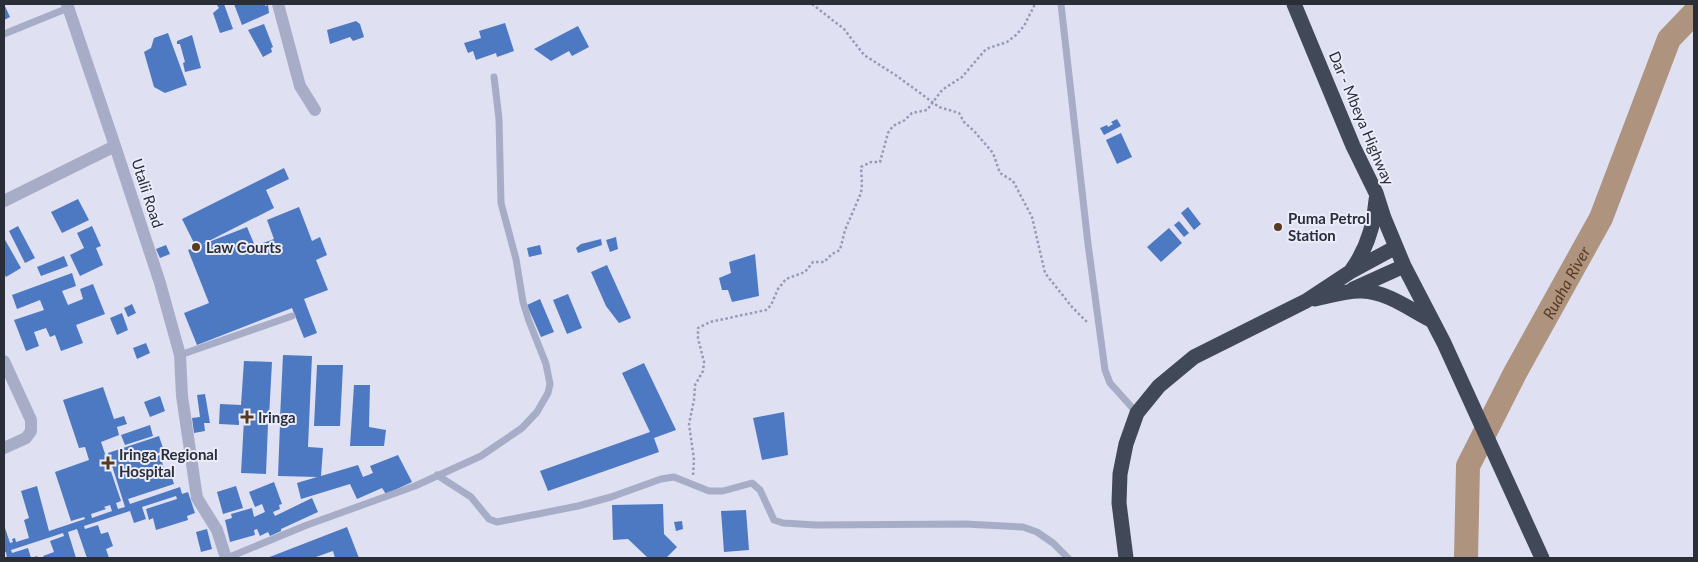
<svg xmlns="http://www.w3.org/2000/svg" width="1698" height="562" font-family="Lato,sans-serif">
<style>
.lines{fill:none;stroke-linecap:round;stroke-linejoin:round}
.river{stroke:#ae937f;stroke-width:24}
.building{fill:#4d78c2;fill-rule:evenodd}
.path{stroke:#959bb6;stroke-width:2.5;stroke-dasharray:2.5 2.5;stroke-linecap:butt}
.lane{stroke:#a8adc7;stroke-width:7}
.street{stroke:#a8adc7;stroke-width:12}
.highway{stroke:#414858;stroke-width:15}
.poi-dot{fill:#583a20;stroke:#ebecfa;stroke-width:2}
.labels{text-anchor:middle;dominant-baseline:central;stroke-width:4;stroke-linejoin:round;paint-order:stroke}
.street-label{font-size:15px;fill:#2a2e38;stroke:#ebecfa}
.poi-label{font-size:15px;font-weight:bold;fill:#2a2e38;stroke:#ebecfa;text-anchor:start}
.water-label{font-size:16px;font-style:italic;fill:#583a20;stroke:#ebecfa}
</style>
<rect width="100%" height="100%" fill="#dfe0f2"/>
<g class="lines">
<path class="river" id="s1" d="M1466,558L1468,466L1515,373L1601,218L1669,39L1692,15L1694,17"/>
</g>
<path class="building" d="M4,4L10,17L4,20Z
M220,4H224L233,29L220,33L213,13L219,8L217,5Z
M234,4H265V6L268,5L269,13L242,25Z
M356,21L360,24L364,37L353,41L350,37L330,44L327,30Z
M505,23L514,51L497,57L496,53L476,60L473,51L468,53L464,43L481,38L479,31Z
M264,24L273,47L271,48L272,52L263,57L248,30Z
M578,26L589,47L572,56L569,51L551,61L534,49Z
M168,33L187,85L165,93L154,87L144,52L151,48L154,38Z
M192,35L201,68L185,72L183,63L185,62L180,44H177V41Z
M1117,119L1121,126L1104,135L1100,128L1107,125L1108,127L1113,124L1111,122Z
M1121,133L1132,157L1117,164L1106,140Z
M284,168L289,179L266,190L274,208L201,245L247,227L255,246L274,239L267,220L299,207L312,241L320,237L327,255L316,260L328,290L304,299L317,333L304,338L292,308L197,345L184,313L209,303L188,250L196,247L182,219Z
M78,199L89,220L62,233L51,212Z
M1188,207L1201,224L1194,230L1181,213Z
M1179,221L1189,233L1184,237L1174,225Z
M18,226L35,258L25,263L9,231Z
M92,226L101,246L96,248L103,265L80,276L70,255L84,248L77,233Z
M1169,228L1182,243L1161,262L1147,247Z
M616,237L618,249L610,252L606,240Z
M4,238L21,268L6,277L4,273Z
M601,239L602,245L578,253L576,248L581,244Z
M166,245L170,254L160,258L156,249Z
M540,245L542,254L529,257L527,248Z
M755,254L759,296L732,302L728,290H722L719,278L731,273L729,262Z
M64,256L68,266L41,276L37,267Z
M607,265L631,318L619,323L606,306L591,272Z
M72,273L76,286L62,291L68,305L83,299L80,289L93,284L105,314L76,325L83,343L61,351L55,335L50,337L46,328L34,332L39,346L26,351L14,320L44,310L40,300L17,309L12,295Z
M568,294L582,328L567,334L553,300Z
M540,299L554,332L541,337L527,305Z
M132,304L136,313L128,317L124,308Z
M122,313L128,330L117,335L110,318Z
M146,343L150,353L137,359L133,348Z
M283,355L312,356L308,447L323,448L321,476L358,465L363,477L373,473L370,466L398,455L412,482L386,494L382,488L357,499L350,484L301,499L297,483L317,477L278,476L280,424H268L266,474L241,473L244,420H239V425L219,424L220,404L241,405L244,361L272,362L269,417L280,418Z
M644,363L676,430L654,438L659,452L548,491L540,471L650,432L622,373Z
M317,365H343L340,426H314Z
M354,385H370L369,427L386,430L384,446H350Z
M103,387L114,419L124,416L127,424L117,427L119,435L101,442L121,501L116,503L118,509L125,507L108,453L159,436L164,451L155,454V457L160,455L164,469L169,468L174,484L128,499L130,504L180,487L182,494L188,492L195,513L187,516L188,520L156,530L153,518L149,520L146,509L177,499L176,496L142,507L146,519L134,523L130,511L84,526L85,529L98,525L101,534L108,532L113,546L106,549L109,558H87L77,529L68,532L76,558H44L43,556L54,552L50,541L64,536L63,533L11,550L12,553L28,548L31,558L37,556L38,558H7L6,552L4,553V525L10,543L13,542L12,539L15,538L16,542L29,538L24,520L29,518L21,491L37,486L49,531L85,519L84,517L71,521L55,472L89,460L85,447L79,448L63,400ZM110,505L112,511L92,518L91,514L106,509L104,507Z
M205,394L210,423H204L205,431L194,433L192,418L200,417L197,395Z
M160,396L165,411L150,417L144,402Z
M784,412L788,455L762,460L753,418Z
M150,425L153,436L125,445L121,435Z
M274,482L282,504L279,505L280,509L273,512L275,516L312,498L318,512L281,529V531L270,536L268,532L260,536L257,529L254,530L255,535L230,542L225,520L232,518L231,514L252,508L254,517L265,512L262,504L255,507L249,492Z
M236,486L243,508L223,514L217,492Z
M663,504L664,534L677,547L666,558H648L628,539L613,540L612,505Z
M746,510L749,550L724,552L721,511Z
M682,521L683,529L676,531L674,522Z
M347,527L359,558H335L333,551L313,558H267Z
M207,529L212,549L201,552L196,532Z"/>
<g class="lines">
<path class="path" d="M812,4L844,29L864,55L897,76L939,107L959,113L964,122L974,131L993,153L1000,173L1013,181L1032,217L1045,273L1072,307L1088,323
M693,475L694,460L689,424L694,400L695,385L703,371L704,362L698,338V328L710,322L766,310L771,305L778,289L786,279L805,272L813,262H824L832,254L840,250L845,230L861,193L862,184L861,167L871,162H880L888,133L893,126L905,120L912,113L927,110L942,90L962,77L986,49L1007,42L1016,35L1024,26L1035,4"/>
<path class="lane" d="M1061,4L1088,244L1105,370L1110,383L1137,413
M4,34L68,8
M180,355L292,316
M437,475L471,497L489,519L497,522L578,506L611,497L661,479L674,477L709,491H723L752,483L760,490L774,520L783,523L816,525L965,524L1023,527L1037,532L1053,543L1068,558
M227,558L307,525L415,486L481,456L522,428L537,412L548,393L550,384L546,364L529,321L523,302L516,259L501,203L499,119L494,77"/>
<path class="street" d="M67,4L115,146L160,283L180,355L182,396L197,498L217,530L226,558
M278,4L300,86L315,110
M4,201L115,146
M4,361L31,420V431L26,438L4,448"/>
<path class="highway" d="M1294,4L1353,146L1376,193L1384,218L1404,266L1444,343L1542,558
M1351,271C1367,249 1374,227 1376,200
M1353,289L1404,266
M1315,299C1330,296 1347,290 1362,291C1388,292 1409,309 1431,320
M1126,558L1119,503L1120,474L1126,444L1137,413L1159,386L1194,357L1306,301L1350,272L1396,247"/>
</g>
<g class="poi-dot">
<circle cx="1278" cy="227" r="5"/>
<circle cx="196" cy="247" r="5"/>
<path d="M244.5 409.5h5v5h5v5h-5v5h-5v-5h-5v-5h5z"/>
<path d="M105.5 455.5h5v5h5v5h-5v5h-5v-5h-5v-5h5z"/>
</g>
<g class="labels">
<g class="street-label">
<text transform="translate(1362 118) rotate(67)">Dar - Mbeya Highway</text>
<text transform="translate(148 193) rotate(72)">Utalii Road</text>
</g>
<g class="poi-label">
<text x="1288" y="218">Puma Petrol<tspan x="1288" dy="17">Station</tspan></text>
<text x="206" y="247">Law Courts</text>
<text x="258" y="417">Iringa</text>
<text x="119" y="454">Iringa Regional<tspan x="119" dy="17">Hospital</tspan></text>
</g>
<g class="water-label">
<text stroke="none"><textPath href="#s1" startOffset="300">Ruaha River</textPath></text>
</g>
</g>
<rect width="1698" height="562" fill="none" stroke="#2a2e38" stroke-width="10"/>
</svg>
